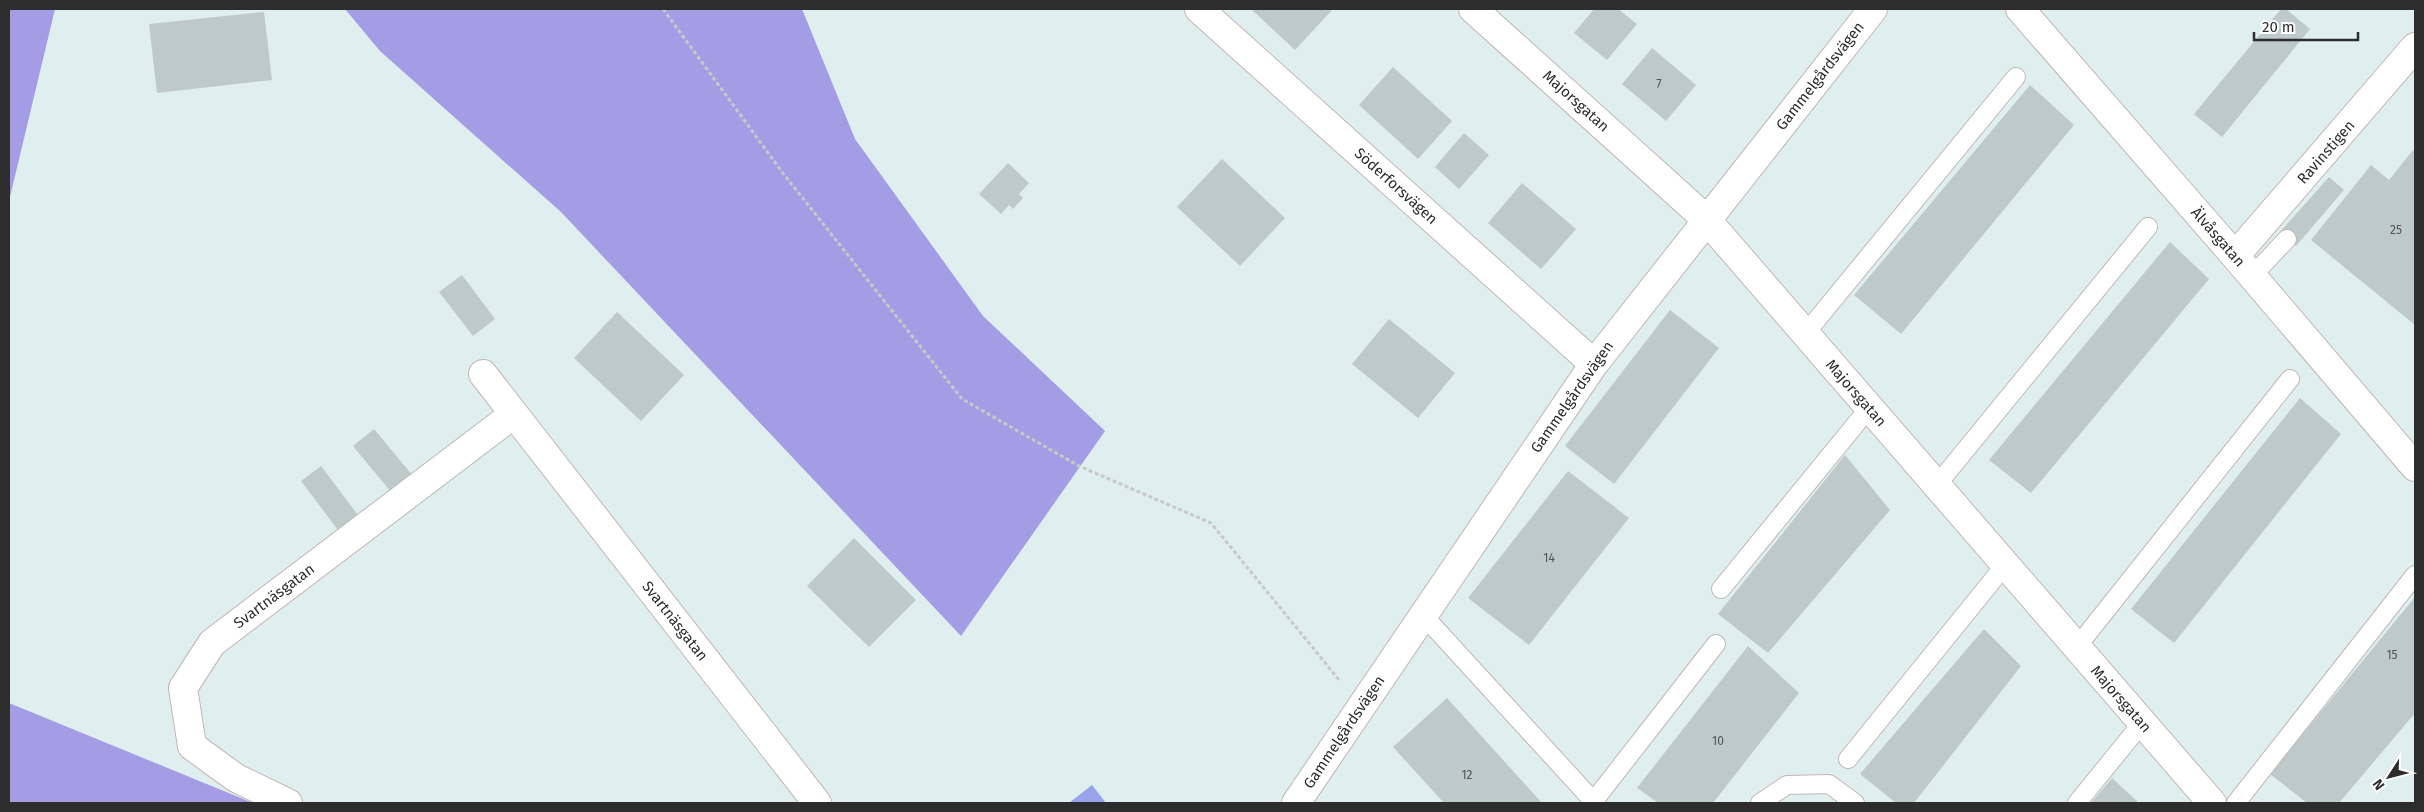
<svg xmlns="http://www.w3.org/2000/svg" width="2424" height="812" font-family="'Fira Sans',sans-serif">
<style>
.green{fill:#a49ce4}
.pitch{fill:#98a3ec}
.building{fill:#bec9ca}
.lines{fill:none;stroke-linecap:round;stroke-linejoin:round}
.service-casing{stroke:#c0b7b3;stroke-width:20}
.minor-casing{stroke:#c0b7b3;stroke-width:30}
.path{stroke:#c8c8c8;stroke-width:3;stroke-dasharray:4 2.5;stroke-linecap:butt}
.service{stroke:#fff;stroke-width:18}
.minor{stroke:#fff;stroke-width:28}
.labels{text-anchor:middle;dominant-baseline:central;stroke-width:4.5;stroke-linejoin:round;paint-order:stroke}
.number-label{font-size:12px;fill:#515454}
.street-label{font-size:15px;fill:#2d2d2d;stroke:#fff}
</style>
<rect width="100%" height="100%" fill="#dfeeee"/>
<path class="green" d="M9,9H55L9,201Z
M345,9H802L855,139L983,316L1105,431L961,636L561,212L380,51Z
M9,703L253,803H9Z"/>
<path class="pitch" d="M1092,785L1106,803H1069Z"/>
<path class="building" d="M1251,9H1333L1295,50Z
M1594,9H1618L1637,24L1607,60L1574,33Z
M2281,9H2286L2310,29L2222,137L2194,114Z
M264,12L272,80L157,93L149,24Z
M1652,48L1696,85L1666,121L1622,84Z
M1393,67L1452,121L1418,159L1359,105Z
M2030,85L2074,125L1901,334L1854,295Z
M1464,133L1489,155L1459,189L1435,167Z
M2413,150L2415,152V325L2311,240L2371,165L2389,180Z
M1222,159L1285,218L1240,266L1177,207Z
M1008,163L1029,183L1019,194L1023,198L1013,209L1009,205L1001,214L979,194Z
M2329,177L2344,190L2296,246L2280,232Z
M1522,183L1576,229L1541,269L1488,223Z
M2170,242L2209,279L2031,493L1989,460Z
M462,275L495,319L473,336L439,292Z
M1670,310L1719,348L1614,484L1565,446Z
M617,312L684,375L641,421L574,358Z
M1389,319L1455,373L1418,418L1352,364Z
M2300,398L2341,434L2174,643L2131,609Z
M374,429L413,476L392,493L353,446Z
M1845,455L1890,510L1768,653L1718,614Z
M321,466L358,515L338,530L301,481Z
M1568,471L1629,518L1529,645L1468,598Z
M854,538L916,600L869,647L807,586Z
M2415,597V713L2339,803H2307L2270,774Z
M1984,629L2021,666L1914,803H1896L1860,774Z
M1748,646L1799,693L1713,803H1658L1637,788Z
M1447,698L1542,803H1444L1393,747Z
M2112,778L2139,803H2091Z"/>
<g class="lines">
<g class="service-casing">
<path id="service" d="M2252,276L2287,239
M1805,334L2016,77
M1936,486L2148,227
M1721,589L1869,408
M1423,615L1595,803
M2076,648L2290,379
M1848,759L2005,565
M1593,802L1716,644
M1760,803L1787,785L1829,784L1855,803
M2077,803L2142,723
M2236,803L2415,575"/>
</g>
<g class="minor-casing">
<path id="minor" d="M1199,9L1594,364
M1473,9L1706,219L2212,803
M2020,9L2235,256L2415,467
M2235,256L2415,47
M483,374L817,803
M288,803L236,778L192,746L183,688L212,643L514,414
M1296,803L1594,364L1873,9"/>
</g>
<path class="path" d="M663,9L782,172L962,399L1079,466L1211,523L1340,681"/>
<use href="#service" class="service"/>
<use href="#minor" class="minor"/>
</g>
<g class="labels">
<g class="number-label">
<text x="1659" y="84">7</text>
<text x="2396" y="230">25</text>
<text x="1549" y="558">14</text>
<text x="2392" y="655">15</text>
<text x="1718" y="741">10</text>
<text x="1467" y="775">12</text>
</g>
<g class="street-label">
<text transform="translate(1820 76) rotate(-52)">Gammelgårdsvägen</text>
<text transform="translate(1576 101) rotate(42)">Majorsgatan</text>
<text transform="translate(2326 152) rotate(-49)">Ravinstigen</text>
<text transform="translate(1396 186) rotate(42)">Söderforsvägen</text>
<text transform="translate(2218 237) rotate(49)">Älvåsgatan</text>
<text transform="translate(1856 393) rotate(49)">Majorsgatan</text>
<text transform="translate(1572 397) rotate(-55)">Gammelgårdsvägen</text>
<text transform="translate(274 596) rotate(-37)">Svartnäsgatan</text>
<text transform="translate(675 621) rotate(52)">Svartnäsgatan</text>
<text transform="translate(2121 699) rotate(49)">Majorsgatan</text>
<text transform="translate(1344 732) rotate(-56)">Gammelgårdsvägen</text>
</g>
</g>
<rect width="2424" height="812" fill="none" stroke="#2d2d2d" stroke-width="20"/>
<g transform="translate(2389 777) rotate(234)" stroke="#ffffff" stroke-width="4" paint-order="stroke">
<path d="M0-4L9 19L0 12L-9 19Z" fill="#2d2d2d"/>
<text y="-8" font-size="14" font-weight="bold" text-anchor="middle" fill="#2d2d2d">N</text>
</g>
<path d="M2254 32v8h104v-8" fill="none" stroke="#2d2d2d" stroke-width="2.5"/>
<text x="2262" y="32" font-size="15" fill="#2d2d2d" stroke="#ffffff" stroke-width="4" paint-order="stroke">20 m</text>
</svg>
